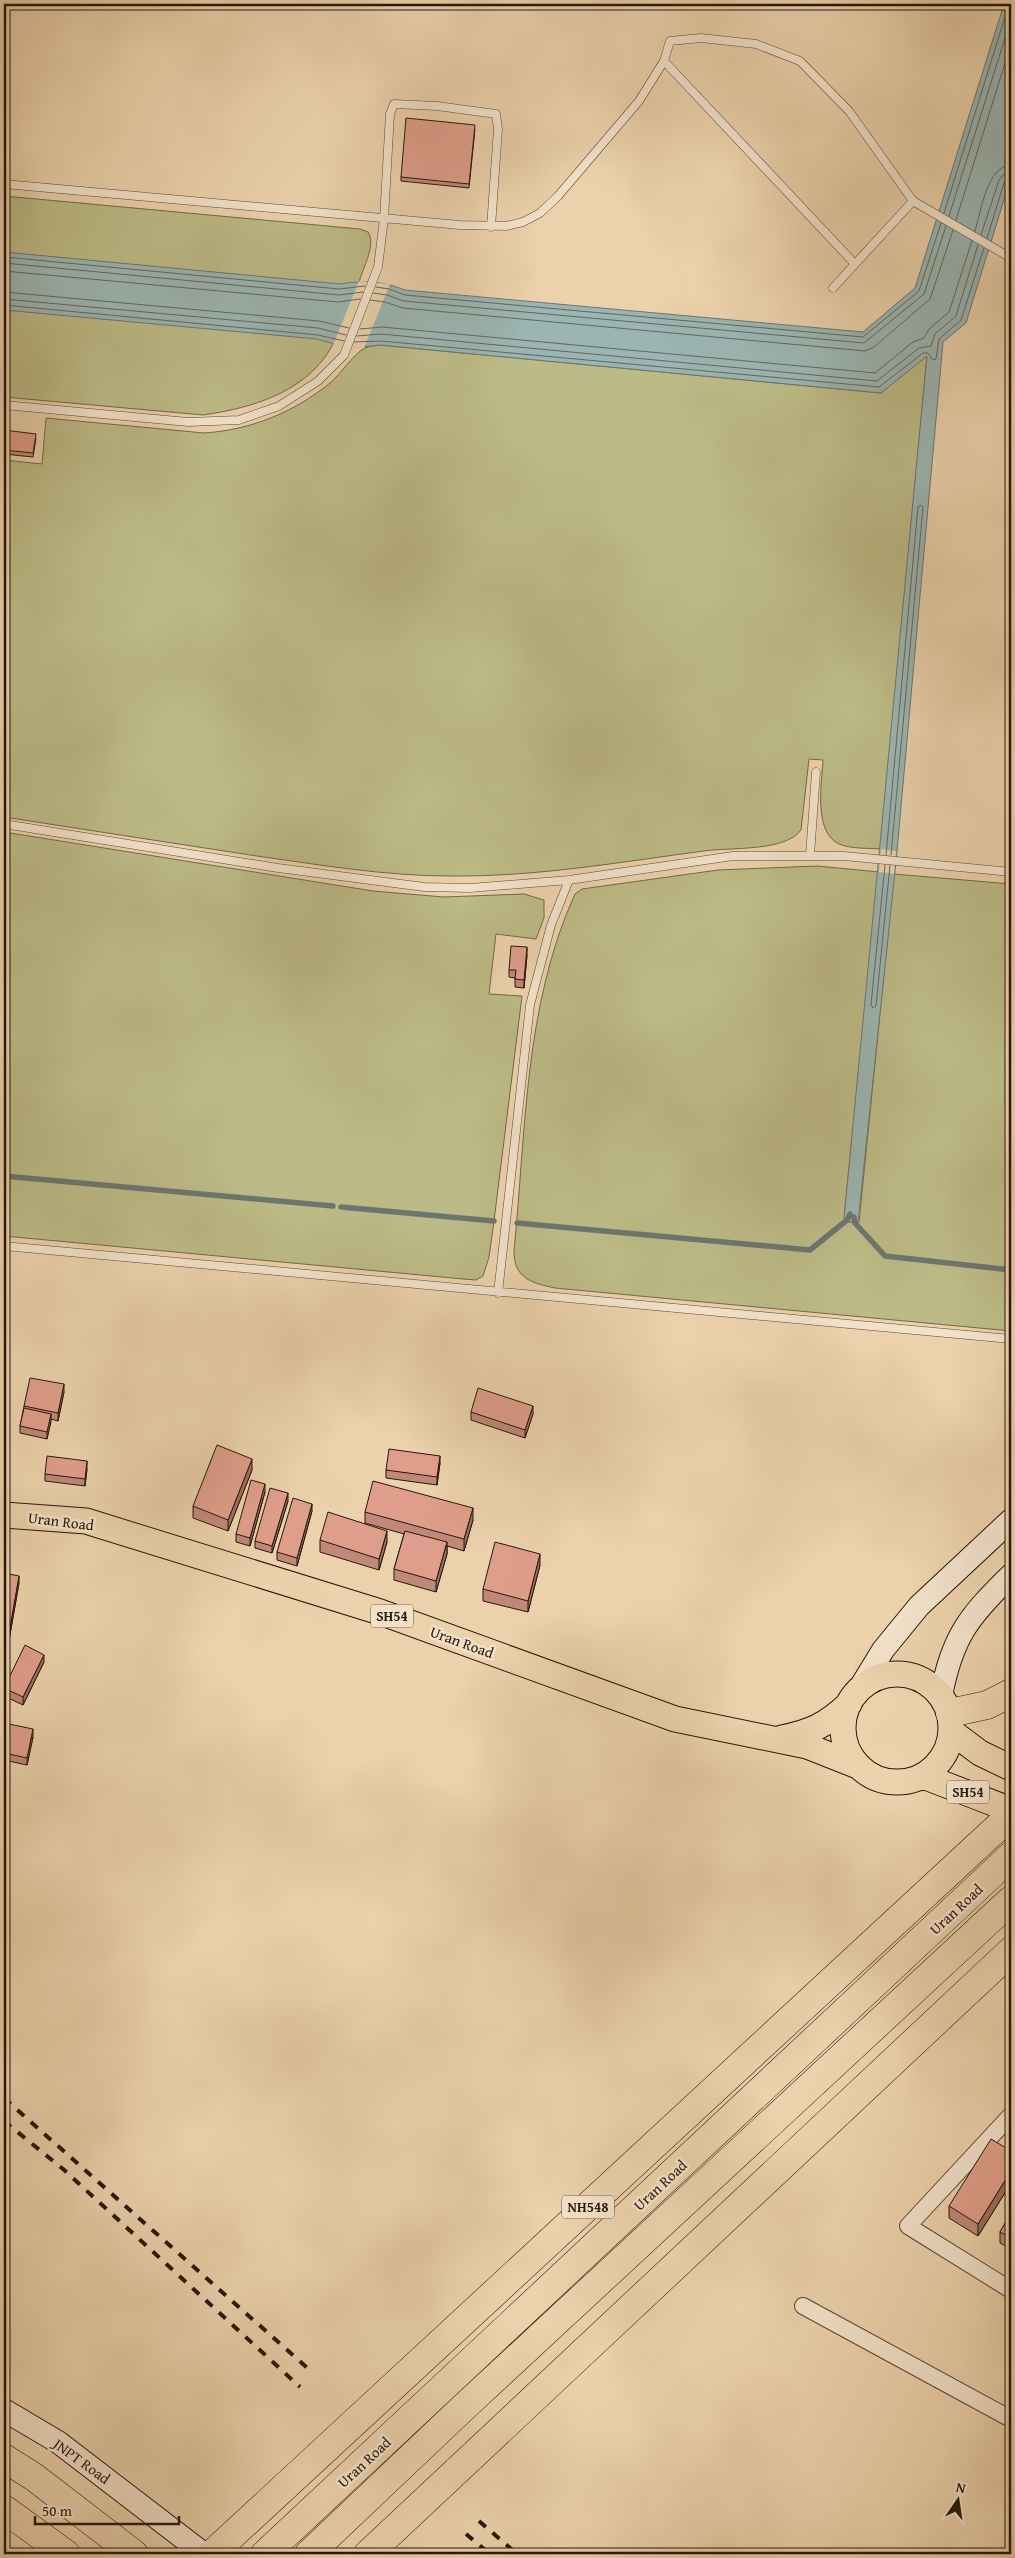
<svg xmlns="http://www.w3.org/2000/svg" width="1015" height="2558" font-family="'Gentium Book Plus',serif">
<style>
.green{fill:#bcba86;stroke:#726849}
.water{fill:#9bb5b2;stroke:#6d7570}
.pier{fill:#ebd1ac}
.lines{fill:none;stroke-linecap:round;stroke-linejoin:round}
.shore{stroke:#62665f;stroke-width:1}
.stream{stroke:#6d7570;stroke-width:5.5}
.lane-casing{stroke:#5a4534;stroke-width:9}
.street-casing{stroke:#5a4534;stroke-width:18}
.secondary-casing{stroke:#29160c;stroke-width:24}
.primary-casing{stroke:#29160c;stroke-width:27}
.highway-casing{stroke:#29160c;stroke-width:29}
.lane{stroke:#f2e1c9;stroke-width:8}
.street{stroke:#f2e1c9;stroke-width:16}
.secondary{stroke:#f2e1c9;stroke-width:22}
.primary{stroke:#ebd1ac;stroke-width:25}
.highway{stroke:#ebd1ac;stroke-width:28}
.rail{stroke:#29160c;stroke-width:4;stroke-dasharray:9 9;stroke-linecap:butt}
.wall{fill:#c08878;stroke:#29160c}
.shaded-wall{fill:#9c6f61;stroke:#29160c}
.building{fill:#df9e8b;stroke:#29160c}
.labels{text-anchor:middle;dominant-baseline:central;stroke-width:5;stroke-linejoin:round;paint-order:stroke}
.shield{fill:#f2e1c9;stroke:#655345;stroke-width:1}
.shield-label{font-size:14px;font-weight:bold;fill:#29160c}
.street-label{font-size:15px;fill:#29160c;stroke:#f2e1c9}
</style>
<rect width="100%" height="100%" fill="#ebd1ac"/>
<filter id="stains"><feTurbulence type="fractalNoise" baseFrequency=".004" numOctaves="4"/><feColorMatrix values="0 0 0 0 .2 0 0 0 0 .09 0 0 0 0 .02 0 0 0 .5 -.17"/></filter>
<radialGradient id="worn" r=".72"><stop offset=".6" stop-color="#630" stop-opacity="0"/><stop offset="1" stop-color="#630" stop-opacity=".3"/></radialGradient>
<path class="green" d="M4,196L360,229L368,232C376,244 364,266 360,279C352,301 344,325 332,346C307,392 252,408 203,415L4,397Z
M380,345L881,393L927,355L881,849C868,848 851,849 839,844C813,832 822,783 823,760L809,759L801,830C785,852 730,847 704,851C620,862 536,877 450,876C385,876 321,865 257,856C172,843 88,830 4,817V460L42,464L46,418L204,433C250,430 293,413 330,383C340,375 354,353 365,348C369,346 375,346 380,345Z
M4,832L373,891L444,897L524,894L544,900V918L536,939L496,934L489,994L522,996L494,1221L489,1257L483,1276L476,1280L463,1279L4,1236Z
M817,866L879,872L844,1218L849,1222H859L894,874L1011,884V1331L555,1288C532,1283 514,1279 514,1251C526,1132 524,1006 575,894L582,889L718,870Z"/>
<path class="water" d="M1004,4H1011V177L966,323L943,342L896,862L858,1222H850L844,1218L927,356L881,393L380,345C358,349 338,346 317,339L4,310V252L340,284C363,280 383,281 405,290L863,332L915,288Z"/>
<path class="pier" d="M359,281L390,284L364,348L333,345Z
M881,849L896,851L894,874L879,872Z"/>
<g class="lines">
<path class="shore" d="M944,213L1009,4
M949,216L1011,19
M956,220L1011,44
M975,231C981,211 987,166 1011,165
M981,235L999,180L1004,174L1011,173
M987,238L1004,183L1011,179
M4,257L339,289L365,286
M4,263L339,295L363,292
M4,271L338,302L360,299
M376,287L389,289L405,295L863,337L919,291L941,223
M4,292L319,321L349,328
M373,293L387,295L404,301L864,343L924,294L946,226
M4,299L318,328L346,335
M370,300L385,302L403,308L865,351L874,347L930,299L953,230
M4,305L318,335L344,341
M360,329L382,327L875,373L913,342L924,338L929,329L949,312L972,241
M357,336L381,334L877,381L919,348L931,346L935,334L956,316L978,245
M354,342L381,341L879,387L923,353H928L933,360L936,359L939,339L961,320L984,248
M886,855L918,507L921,505L923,507L891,855
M885,865L871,1005L873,1008L876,1006L890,865"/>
<path class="stream" d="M4,1176L333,1206
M341,1207L494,1221
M854,1217L855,1223L885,1256L1011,1270
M517,1223L810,1250L847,1220L850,1214"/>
<g class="lane-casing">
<path id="lane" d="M664,61L854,263
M4,184L460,225L506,226L523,222L540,213L558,196L639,101L664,61L670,41L701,38L756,44L800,61L849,111L913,201L1011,258
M833,288L913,201
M4,405L188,422L239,420L279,406L318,381L344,355L378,267L384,219L390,114L394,104L437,106L496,114L498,129L491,227
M4,824L278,868L424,887L470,888L569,880L733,856H844L1011,872
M810,855L816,772
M4,1246L1011,1339
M498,1293L530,1005L551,925L569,880"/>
</g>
<g class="street-casing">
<path id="street" d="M1011,2115L908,2226L1011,2290
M803,2306L1011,2419"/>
</g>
<g class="secondary-casing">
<path id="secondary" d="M858,1691L883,1650L919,1606L1011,1520
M941,1696C952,1637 969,1616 1011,1575
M4,2410L58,2442L204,2554"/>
</g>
<g class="primary-casing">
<path id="primary" d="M4,1515L86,1521L380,1612L675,1719L807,1746L860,1767
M843 1728a54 54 0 1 1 108 0a54 54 0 1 1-108 0Z
M952,1732L980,1753L1011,1768
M782,1738C812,1732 826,1725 849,1704
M923,1776L1011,1810"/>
</g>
<g class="highway-casing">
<path id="highway" d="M950,1713L987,1705L1011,1693
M4,2458L34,2477L134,2554
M4,2509L66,2554
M212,2554L1011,1815
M265,2554L1011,1856
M309,2554L464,2407L1011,1900
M368,2554L1011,1951"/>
</g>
<use href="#lane" class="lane"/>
<use href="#street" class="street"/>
<use href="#secondary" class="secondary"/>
<use href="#primary" class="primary"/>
<use href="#highway" class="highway"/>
<path class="rail" d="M4,2098L313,2373
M4,2121L63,2169L300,2387
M479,2521L517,2554
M466,2534L490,2554"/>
</g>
<path class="wall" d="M475,129L469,188L401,181V177Z
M4,430L36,438L33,457L4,454Z
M527,955L524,988L515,987V978L509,977V970Z
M64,1392L58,1421L51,1419L47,1439L20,1433V1426L24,1406Z
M471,1412L533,1414L525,1438L471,1420Z
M440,1463L437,1485L386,1478V1470Z
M87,1469L85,1486L45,1481V1474Z
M252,1470L228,1531L193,1518V1506Z
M265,1492L250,1546L236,1542V1534Z
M288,1501L272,1553L255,1548V1541Z
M312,1511L297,1566L277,1560V1552Z
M365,1512L473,1520L464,1551L447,1546V1554L436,1592L394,1580V1569L404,1534L365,1523Z
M320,1540L387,1542L379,1570L320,1552Z
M540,1565L528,1612L483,1601V1589Z
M4,1573L19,1583L9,1640L4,1639Z
M44,1662L23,1705L4,1696V1688Z
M4,1723L33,1737L27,1765L4,1760Z
M1011,2151V2183L978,2236L949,2218V2206Z
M1011,2213V2249L1000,2243V2232Z"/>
<path class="shaded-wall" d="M527,947V955L524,988V980Z
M64,1384V1392L58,1421V1413Z
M533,1406V1414L525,1438V1430Z
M51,1414V1422L47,1439V1432Z
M440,1456V1463L437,1485V1477Z
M252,1459V1470L228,1531V1520Z
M87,1461V1469L85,1486V1479Z
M265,1484V1492L250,1546V1538Z
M288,1493V1501L272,1553V1546Z
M312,1504V1511L297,1566V1558Z
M473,1508V1520L464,1551V1539Z
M387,1531V1542L379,1570V1559Z
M447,1542V1554L436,1592V1581Z
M540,1554V1565L528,1612V1601Z
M19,1576V1583L9,1640V1633Z
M44,1655V1662L23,1705V1697Z
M33,1729V1737L27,1765V1758Z
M1011,2171V2183L978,2236V2224Z"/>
<path class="building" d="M406,118L475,125L469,184L401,177Z
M4,430L36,434L33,453L4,450Z
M511,946L527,947L524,980L515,979L516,970H509Z
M30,1378L64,1384L58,1413L24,1406Z
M478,1388L533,1406L525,1430L471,1412Z
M24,1408L51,1414L47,1432L20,1426Z
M217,1445L252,1459L228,1520L193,1506Z
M389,1449L440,1456L437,1477L386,1470Z
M47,1456L87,1461L85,1479L45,1474Z
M251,1480L265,1484L250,1538L236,1534Z
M373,1481L473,1508L464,1539L365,1512Z
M270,1488L288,1493L272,1546L255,1541Z
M293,1498L312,1504L297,1558L277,1552Z
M328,1512L387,1531L379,1559L320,1540Z
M405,1531L447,1542L436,1581L394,1569Z
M495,1542L540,1554L528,1601L483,1589Z
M4,1573L19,1576L9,1633L4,1632Z
M25,1645L44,1655L23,1697L4,1688Z
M4,1723L33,1729L27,1758L4,1753Z
M991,2139L1011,2151V2171L978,2224L949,2206Z
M1011,2213V2238L1000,2232Z"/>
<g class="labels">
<g class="shield">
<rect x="371" y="1604.5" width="42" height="23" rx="4"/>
<rect x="947" y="1780.5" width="42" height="23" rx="4"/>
<rect x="562" y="2195.5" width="52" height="23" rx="4"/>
</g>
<g class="shield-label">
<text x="392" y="1616">SH54</text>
<text x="968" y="1792">SH54</text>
<text x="588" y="2207">NH548</text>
</g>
<g class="street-label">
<text transform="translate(61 1521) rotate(7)">Uran Road</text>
<text transform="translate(462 1642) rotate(20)">Uran Road</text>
<text transform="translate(956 1909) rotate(-43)">Uran Road</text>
<text transform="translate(660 2185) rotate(-43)">Uran Road</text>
<text transform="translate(82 2461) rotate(36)">JNPT Road</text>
<text transform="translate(364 2462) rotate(-43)">Uran Road</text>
</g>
</g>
<rect width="1015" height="2558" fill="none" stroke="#ebd1ac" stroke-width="20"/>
<rect x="5" y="5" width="1005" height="2548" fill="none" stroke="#29160c" stroke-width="2.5"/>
<rect x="10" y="10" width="995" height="2538" fill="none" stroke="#29160c"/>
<g transform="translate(958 2500) rotate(13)" stroke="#f2e1c9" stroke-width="4" paint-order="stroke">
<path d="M0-4L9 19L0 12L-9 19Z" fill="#29160c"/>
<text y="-8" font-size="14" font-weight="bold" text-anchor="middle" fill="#29160c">N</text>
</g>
<path d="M35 2516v8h144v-8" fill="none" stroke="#29160c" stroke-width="2.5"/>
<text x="42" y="2516" font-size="15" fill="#29160c" stroke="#f2e1c9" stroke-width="4" paint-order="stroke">50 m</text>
<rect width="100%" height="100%" filter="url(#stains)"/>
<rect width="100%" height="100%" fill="url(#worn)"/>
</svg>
